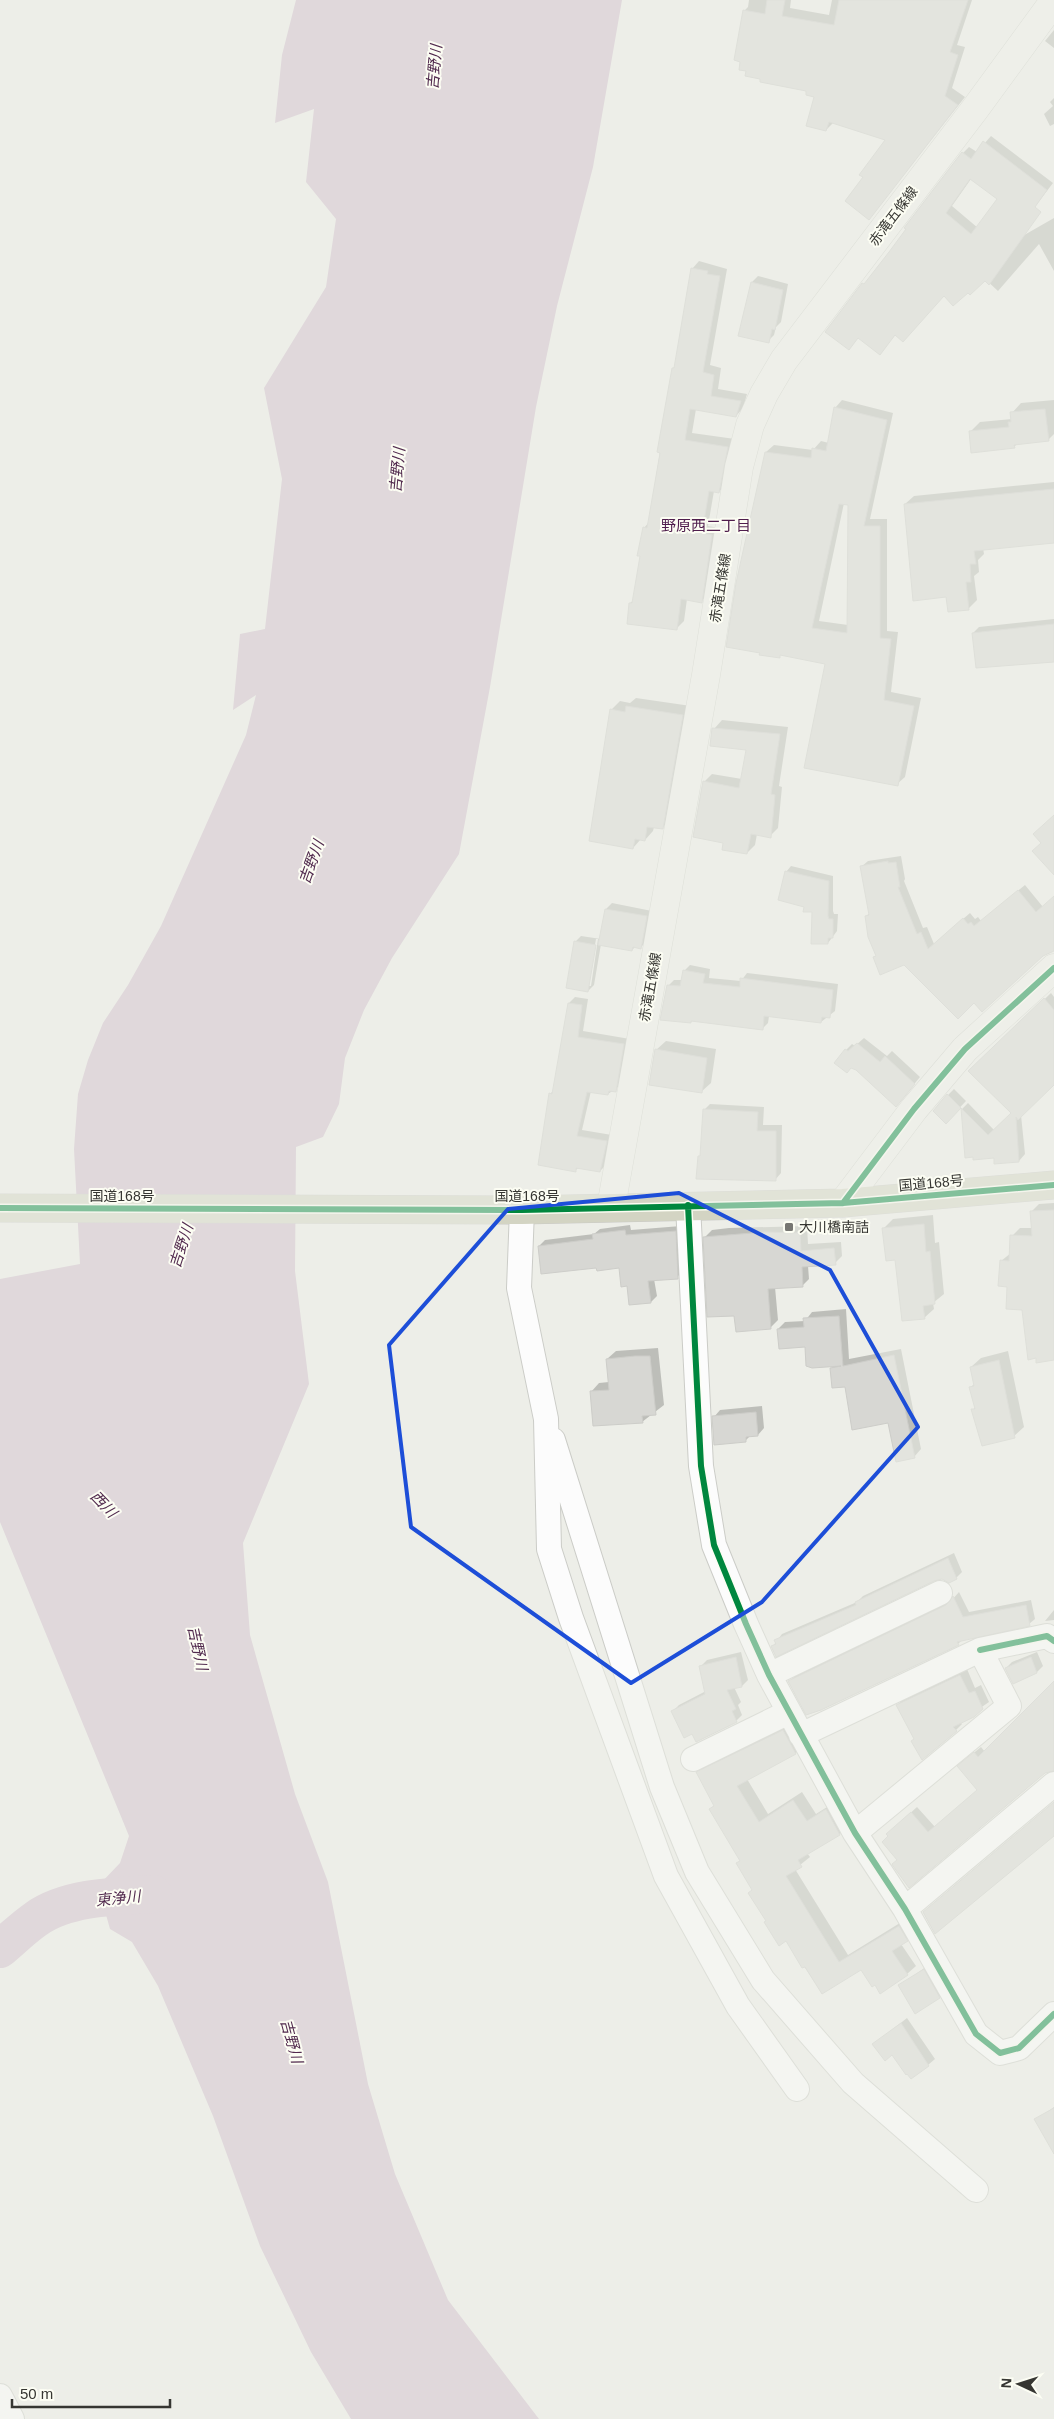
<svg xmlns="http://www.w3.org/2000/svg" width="1054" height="2419" font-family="Arial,'Noto Sans JP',sans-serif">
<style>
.water{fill:#d0bccd}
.shadow{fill:#0003;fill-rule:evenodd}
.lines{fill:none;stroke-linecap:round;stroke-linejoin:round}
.river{stroke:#d0bccd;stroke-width:38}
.building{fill:#d7d7d3;stroke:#cdcdc9;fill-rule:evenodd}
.street-casing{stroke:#cbccc7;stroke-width:26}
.secondary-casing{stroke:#cbccc7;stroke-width:29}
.highway-casing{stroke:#c9c9c6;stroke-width:29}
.street{stroke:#fcfcfc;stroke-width:24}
.secondary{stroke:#f0f0eb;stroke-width:28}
.highway{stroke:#d3d4c3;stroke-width:28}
.cycleway-casing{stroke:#fcfdf3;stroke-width:9}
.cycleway{stroke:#00873e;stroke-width:6}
.marked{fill:none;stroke:#1d4ed8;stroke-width:4;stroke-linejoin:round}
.poi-dot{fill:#767672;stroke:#fcfdf3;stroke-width:2}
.labels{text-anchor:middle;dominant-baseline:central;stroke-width:4;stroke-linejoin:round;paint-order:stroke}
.street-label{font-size:14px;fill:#363632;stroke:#fcfdf3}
.poi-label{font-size:14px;fill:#363632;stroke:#fcfdf3;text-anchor:start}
.water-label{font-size:15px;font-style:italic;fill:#512a4e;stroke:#fcfdf3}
.neighbourhood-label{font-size:15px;fill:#4f1d4d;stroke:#fcfdf3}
</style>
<rect width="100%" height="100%" fill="#edeee8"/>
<path class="water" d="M296,0H622L593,167L557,306L536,407L490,687L459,854L392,958L364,1010L345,1058L339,1104L323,1137L296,1147L295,1271L309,1384L243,1543L250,1635L295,1794L328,1882L368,2084L395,2174L448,2300L539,2419H351L311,2352L260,2246L213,2116L158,1986L132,1942L110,1929L98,1886L120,1863L129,1836L0,1522V1279L80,1264L74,1149L78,1094L88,1060L103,1023L128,985L161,926L246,735L256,695L233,710L240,634L265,629L282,479L264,388L326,287L336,219L306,182L314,109L275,123L282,55Z"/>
<path class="shadow" d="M749,0H791L790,8L829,15L832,0H972L957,45L965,47L952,88L965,97L869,218L865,177L887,139L834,122L826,130L815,96L808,90L745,10L748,7Z
M1054,30V48L1045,41Z
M1054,98V124L1050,126L1044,114L1053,106L1050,102Z
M991,136L1053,183L1005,246L1054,218V271L1039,244L998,291L985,279L968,291L944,295L896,334L880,353L908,229L963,153L969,147L977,152ZM971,179L998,199L978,228L952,206Z
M699,261L727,269L710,365L721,368L718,389L747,394L743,408L736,416L696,409L692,433L735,439L726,484L719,492L714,491L708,526L719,528L709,594L701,601L687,599L684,621L676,629L630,603L634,600L642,555L644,528L649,522L673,368L676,366L692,269Z
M758,276L788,284L781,322L776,327L774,335L768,341L752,282Z
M842,400L893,413L870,519H887V631L898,632L891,692L921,698L905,777L897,784L827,663L782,654L779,656L766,452L774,445L813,450L821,441L829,443L835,408ZM844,503L849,504L848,625L819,621Z
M1054,400V434L1048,440L1018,443L1014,447L970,432L980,422L1012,419V413L1021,403Z
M1054,482V542L983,548L984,554L978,560L979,572L974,576L977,600L968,609L947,596L905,504L914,496Z
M1054,619V661L973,633L979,627Z
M636,698L691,706L671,819L662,828L654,827L653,831L645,840L641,839L633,848L611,710L620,701L630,703Z
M722,720L788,727L779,786L782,787L778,828L770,836L757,834L755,845L747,853L725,842L704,782L712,774L742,779L747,749L714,729Z
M901,856L905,879L904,881L923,928L927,927L934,944L970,913L975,919L978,917L981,921L1025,885L1043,907L1054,897V950L1043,955L974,1001L904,964L877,955L866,916L870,913L861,867L868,861Z
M791,866L833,876V911L834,914H838L837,931L828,943L813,911L805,906L786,872Z
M612,903L652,911L647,941L641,947H635L632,950L601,944L594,985L588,991L575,942L581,936L601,939L606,909ZM596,939H598L591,986H588Z
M690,965L710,969L709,978L741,981L747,973L838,984L835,1011L821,1022L769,1016L768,1023L762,1029L693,1020L691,1022L668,986L674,980H682L684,971Z
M1051,993L1054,997V1084L1021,1115L1025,1154L1019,1161L995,1157L966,1156L962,1109L968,1103L994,1130L1012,1113L970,1071Z
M575,997L588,999L583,1031L630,1039L621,1085L608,1094L591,1091L582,1130L612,1135L606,1165L600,1171L579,1167L575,1171L550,1094L554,1090L569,1003Z
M864,1038L887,1056L892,1051L920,1077L902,1099L846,1050L852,1044L855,1046Z
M666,1041L716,1049L711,1083L701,1092L656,1050Z
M954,1089L966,1101L946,1122L948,1095Z
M710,1104L764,1107L763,1125H782L781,1173L775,1180L699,1157L702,1154L704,1110Z
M1054,1203V1359L1008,1286L1001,1261L1011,1253L1012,1236L1020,1228H1032L1031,1212L1039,1204Z
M933,1215L935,1243L939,1242L944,1294L933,1303L934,1309L924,1318L883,1229L893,1219Z
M630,1225L631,1230L681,1226L683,1271L677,1277L654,1279L657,1296L651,1302L628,1284L620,1266H598L539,1246L545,1240L594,1234L600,1229Z
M807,1226L808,1244L841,1242L842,1256L835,1263L808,1266L809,1279L802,1286L775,1287L778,1320L771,1327L737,1330L736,1315L705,1237L712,1230L729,1228Z
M846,1309L849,1359L901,1349L921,1449L914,1457L889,1422L846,1386L832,1368L836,1365L778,1329L785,1322L805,1321L812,1312Z
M658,1348L664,1405L642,1422L591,1392L599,1383L609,1382L607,1359L616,1351Z
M1008,1351L1024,1427L1014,1436L973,1410L975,1407L971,1387L975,1383L971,1367L981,1358Z
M762,1406L764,1428L758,1435H751L746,1440L714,1417L720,1410Z
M954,1553L962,1572L956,1578L934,1579L773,1646L782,1634L857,1602L863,1596Z
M959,1592L969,1612L1031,1600L1035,1619L1029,1624L963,1639L958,1644L790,1681L795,1676L951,1601Z
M1054,1610V1620L1045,1621Z
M741,1652L748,1680L742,1686L734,1687L741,1702L738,1705L742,1715L736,1721L692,1732L673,1711L679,1705L706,1691L701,1666L707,1660Z
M1037,1652L1043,1666L1037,1672L1014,1683L1006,1668L1012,1662Z
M967,1669L975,1688L981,1685L989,1702L960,1722L962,1724L956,1730L915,1738L897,1706L903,1699Z
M1054,1683V1770L1044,1772L898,1859L889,1836L894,1828L917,1807L935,1827L979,1790L965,1760L981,1747L985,1752Z
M792,1722L804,1745L796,1753L747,1779L768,1814L802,1792L816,1814L835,1802L848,1825L840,1834L807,1853L810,1857L795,1869L848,1955L908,1918L915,1932L901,1944L916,1966L907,1974L875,1984L861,1968L822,1993L753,1890L741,1860L710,1809L715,1805L697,1772L706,1764Z
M930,1964L945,1991L939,1997L899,1986Z
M907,2018L935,2059L928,2065L892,2053L874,2044Z
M1054,2107V2152L1036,2120Z"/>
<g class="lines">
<path class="river" d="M0,1949C12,1939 23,1928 36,1919C66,1897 117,1896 153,1894"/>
</g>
<path class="building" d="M767,0H785L782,16L834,25L839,0H968L950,52L958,55L945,96L958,105L869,220L845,201L863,177L859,175L885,140L829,122L826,131L806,126L814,97L806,95V91L760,82V79L745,76L746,71L739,70L740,62L734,60L743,10L765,14Z
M983,141L1047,190L1035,207L1041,212L989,285L985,281L970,295L968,293L953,306L944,296L903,342L895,335L880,355L858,338L849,350L825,332L862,283L864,284L889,252L906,229L904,228L962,152L971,159ZM970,179L997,199L971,234L946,213Z
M691,268L708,271L707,274L720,276L703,372L714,375L711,396L741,401L736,417L690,409L685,440L728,447L719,493L709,491L702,533L712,535L702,603L681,599L677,630L627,624L629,603H632L640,556H637L643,527L647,528L660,453L657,452L672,368H674Z
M751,282L783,290L775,330L772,329L769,343L738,336Z
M834,407L887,420L864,526H880V638L891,639L884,700L914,706L898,786L804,768L825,664L780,655V658L759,655L760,653L726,647L736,583L765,452L811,458L812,448L826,451ZM839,504L848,505L847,633L812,628Z
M1045,409L1049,441L1014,445L1015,448L971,453L969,431L1009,427L1008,422H1011L1010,412Z
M1054,489V543L974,551L976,564H970L971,582H966L969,610L948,612L946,597L913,601L904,504Z
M1054,624V662L976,668L972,633Z
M626,706L683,715L663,829L647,827L645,841L635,839L633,849L589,841L610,709L625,712Z
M712,728L780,734L771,794L775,795L771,838L751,834L747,854L722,850L723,843L693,837L703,781L739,788L746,750L710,746Z
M1054,815V875L1032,851L1041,843L1033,834Z
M888,861V863L896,862L900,887H898L917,934L921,932L928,949L963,918L968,924L971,922L974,926L1018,890L1036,912L1054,896V951L1043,956L982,1012L974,1003L958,1019L904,965L880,975L873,957L876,956L868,937L865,916L869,915L860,866Z
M785,871L829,881L828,916L829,919H833V938H828V944H811L812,912H803L804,907L778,900Z
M605,909L647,916L641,949L633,947L632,951L598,945Z
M574,941L596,945L588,992L566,988Z
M683,970L705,974L703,983L740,987V978L833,990L830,1018L822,1017L821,1023L764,1016L763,1030L691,1021V1023L660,1020L667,985L680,986Z
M1044,998L1054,1010V1085L1018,1120L1016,1117L1019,1162L994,1164V1158L973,1160V1157L965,1158L961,1108L988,1135L1011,1113L968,1071Z
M568,1003L582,1005L578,1037L624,1044L616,1092L609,1091L608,1095L587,1092L577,1136L607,1141L600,1172L576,1168V1172L538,1165L549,1093L552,1094Z
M857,1043L880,1062L885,1056L915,1084L896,1107L856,1070L851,1068L847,1073L834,1063L845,1049L848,1051Z
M655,1049L707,1058L702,1093L649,1085Z
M947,1094L961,1108L946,1124L933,1111Z
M703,1109L758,1112L757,1131H776V1181L696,1179L698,1156H700Z
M1054,1210V1360L1036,1363V1358L1028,1360L1022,1310L1006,1309L1007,1287L998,1286L1000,1260L1009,1261L1010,1235L1032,1236L1030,1211Z
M924,1224L926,1252L930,1251L935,1304L923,1306L925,1319L902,1321L895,1260L886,1261L882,1228Z
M625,1230L626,1235L676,1231L678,1279L648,1281L651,1303L629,1305L627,1286L621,1287L619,1268L597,1271L596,1268L541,1274L538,1246L593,1239L592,1234Z
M765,1232L800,1233L801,1251L834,1248L836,1265L802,1267L803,1287L768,1289L771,1329L736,1332L734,1316L707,1317L703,1237Z
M839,1316L843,1366L894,1355L915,1458L896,1462L888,1423L852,1430L845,1387L832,1388L830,1368L841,1366L812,1368L806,1366L805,1347L779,1349L777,1329L804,1327L803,1318Z
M635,1356H650L656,1415L642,1416L643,1423L593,1426L590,1391L609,1390L606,1359Z
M999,1360L1015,1438L982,1446L971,1409H975L969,1387L974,1386L970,1367Z
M756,1412L758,1436L746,1437V1442L714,1445L712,1416Z
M948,1558L957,1579L949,1583L942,1579L934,1581L776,1657L771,1646L776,1644L774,1640L856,1605L855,1602Z
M953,1596L963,1617L1026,1605L1030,1626L957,1642L959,1645L821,1710L806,1715L788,1681L946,1605Z
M736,1657L742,1687L727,1690L736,1709L732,1711L737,1722L696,1742L692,1734L684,1738L671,1711L705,1694L699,1666Z
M1031,1657L1037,1673L1013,1684L1005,1668Z
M960,1675L969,1693L975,1691L983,1709L974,1717L953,1727L957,1731L922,1760L911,1741L914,1739L896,1705Z
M1054,1681V1771L1045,1773L909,1888L893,1866L892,1864L897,1860L882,1842L888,1836L886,1834L911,1812L928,1832L977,1790L957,1766L974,1752L978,1757Z
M783,1730L796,1754L737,1786L759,1822L793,1800L807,1821L826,1809L840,1835L798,1860L802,1867L786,1876L839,1962L899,1926L908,1941L892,1951L908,1975L880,1994L875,1985L872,1987L861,1970L822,1994L805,1967L802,1968L786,1941L779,1946L764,1922L766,1921L748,1893L752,1890L736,1863L740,1861L709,1809L714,1806L696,1772Z
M1054,1802V1836L935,1934L923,1912Z
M924,1969L940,1998L915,2014L898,1985Z
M901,2023L929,2066L911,2079L907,2074L906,2075L892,2055L885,2061L872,2044Z
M1054,2108V2154L1034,2119Z"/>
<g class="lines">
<g class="street-casing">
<path id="street" d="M688,1205L701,1466L714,1545L746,1624L769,1675L855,1833L905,1909L976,2034L1000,2053L1019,2048L1054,2014
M522,1210L519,1288L546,1419L549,1549L571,1618L666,1876L738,2006L797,2089
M553,1440L662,1787L697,1872L763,1980L853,2083L976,2190
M980,1650L1047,1636L1054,1641
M769,1675L940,1593
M801,1735L980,1650L1009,1706L855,1833
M693,1759L789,1712
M905,1909L1054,1784
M0,2396L12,2419"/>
</g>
<g class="secondary-casing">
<path id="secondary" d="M843,1203L914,1109L965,1049L1054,968
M611,1207L706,675L739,467L750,425L764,394L784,360L975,109L1054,1"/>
</g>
<g class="highway-casing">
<path id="highway" d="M0,1208L522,1210L843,1203L1054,1185"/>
</g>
<use href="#street" class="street"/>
<use href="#secondary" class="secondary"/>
<use href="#highway" class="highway"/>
<g class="cycleway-casing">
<path id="cycleway" d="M843,1203L914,1109L965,1049L1054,968
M688,1205L701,1466L714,1545L746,1624L769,1675L855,1833L905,1909L976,2034L1000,2053L1019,2048L1054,2014
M0,1208L522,1210L843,1203L1054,1185
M980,1650L1047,1636L1054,1641"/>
</g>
<use href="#cycleway" class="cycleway"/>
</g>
<path d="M0 0H1054V2419H0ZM679,1193L830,1270L918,1427L762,1602L631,1683L411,1527L389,1345L508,1209Z" fill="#edeee8" fill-opacity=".55" fill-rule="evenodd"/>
<path class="marked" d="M679,1193L830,1270L918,1427L762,1602L631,1683L411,1527L389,1345L508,1209Z"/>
<rect class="poi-dot" x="784" y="1222" width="10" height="10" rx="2.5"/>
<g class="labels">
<g class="street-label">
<text transform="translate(893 216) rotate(-53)">赤滝五條線</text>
<text transform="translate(720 588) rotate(-81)">赤滝五條線</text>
<text transform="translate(650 987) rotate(-80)">赤滝五條線</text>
<text transform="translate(931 1183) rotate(-5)">国道168号</text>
<text x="122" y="1196">国道168号</text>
<text x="527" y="1196">国道168号</text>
</g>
<g class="poi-label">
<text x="799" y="1227">大川橋南詰</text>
</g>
<g class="water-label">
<text transform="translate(434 67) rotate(-85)">吉野川</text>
<text transform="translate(397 470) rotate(-85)">吉野川</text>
<text transform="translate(311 862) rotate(-70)">吉野川</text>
<text transform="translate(181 1246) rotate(-72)">吉野川</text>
<text transform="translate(104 1504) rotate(46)">西川</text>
<text transform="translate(198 1648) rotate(78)">吉野川</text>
<text transform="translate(118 1898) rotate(-6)">東浄川</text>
<text transform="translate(292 2041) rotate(75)">吉野川</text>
</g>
<g class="neighbourhood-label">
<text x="706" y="525">野原西二丁目</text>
</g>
</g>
<g transform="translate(1019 2384) rotate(274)" stroke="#fcfdf3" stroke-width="4" paint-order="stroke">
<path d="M0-4L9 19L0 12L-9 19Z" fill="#363632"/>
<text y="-8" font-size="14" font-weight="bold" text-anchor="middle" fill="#363632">N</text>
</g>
<path d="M12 2399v8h158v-8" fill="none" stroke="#363632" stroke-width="2.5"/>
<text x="20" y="2399" font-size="15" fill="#363632" stroke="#fcfdf3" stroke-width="4" paint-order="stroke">50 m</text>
</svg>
